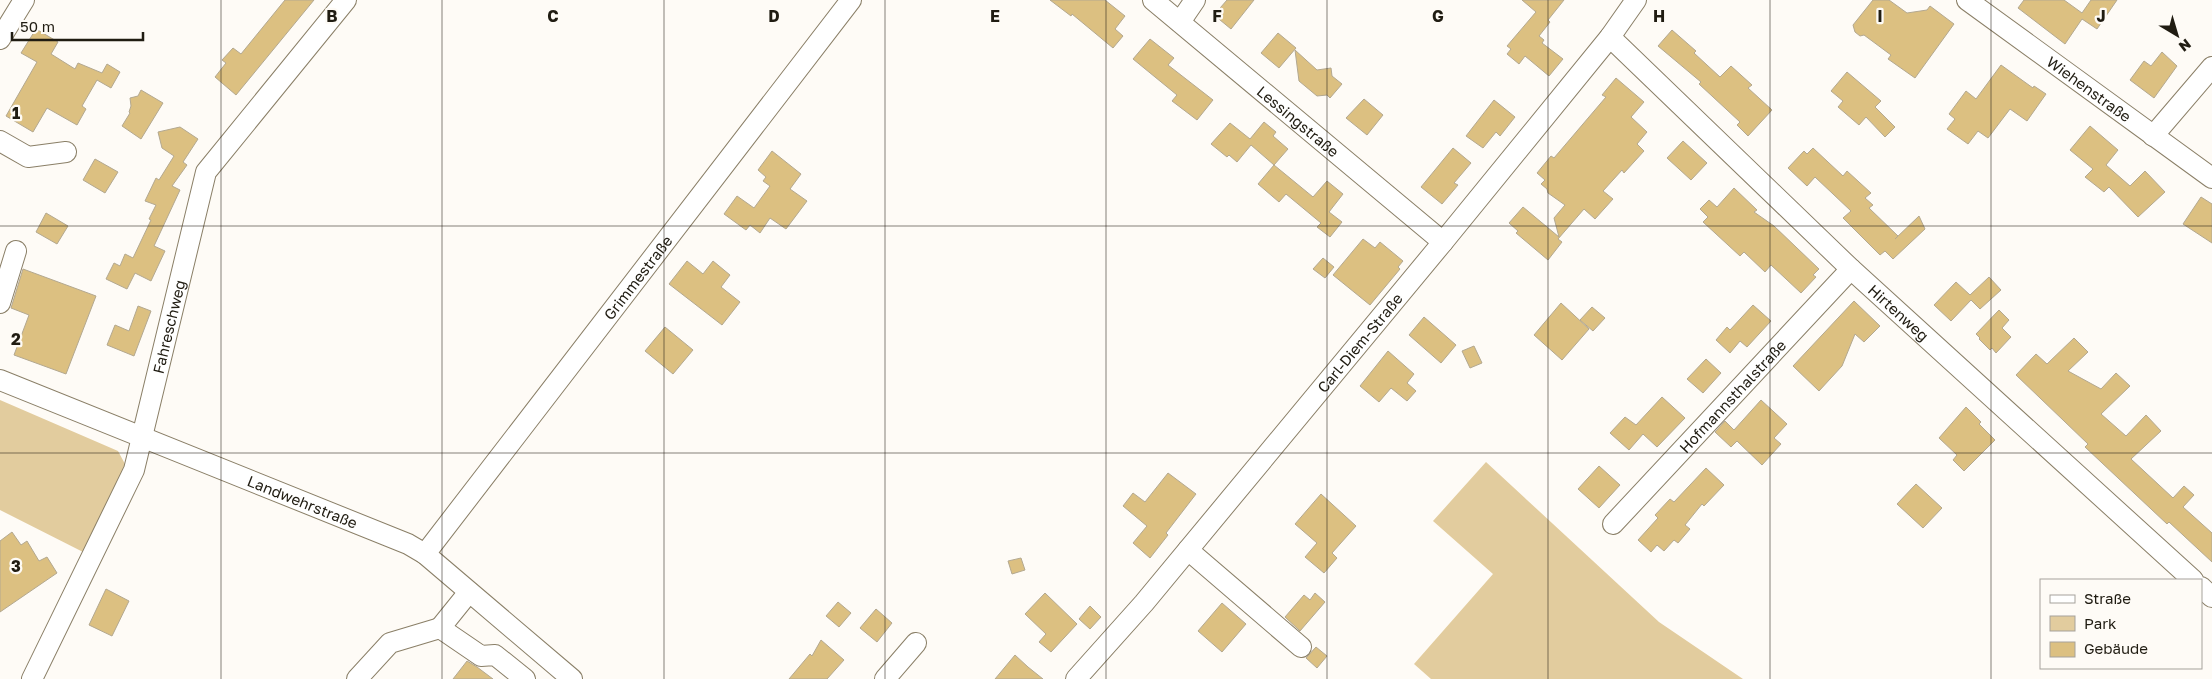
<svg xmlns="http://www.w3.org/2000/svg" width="2212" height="679" font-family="'Golos Text',sans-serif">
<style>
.green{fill:#e2cc9e}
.building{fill:#dcc081;stroke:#b3a890}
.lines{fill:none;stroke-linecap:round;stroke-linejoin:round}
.minor-casing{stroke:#8a7f67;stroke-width:22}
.minor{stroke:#fff;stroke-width:20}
.grid{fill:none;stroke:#201c12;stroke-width:1;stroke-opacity:0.55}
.labels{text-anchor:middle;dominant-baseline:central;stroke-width:4.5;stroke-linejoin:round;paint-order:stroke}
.street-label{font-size:15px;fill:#201c12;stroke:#fefbf6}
.grid-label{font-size:16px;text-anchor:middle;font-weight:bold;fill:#201c12;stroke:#fefbf6;stroke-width:4.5;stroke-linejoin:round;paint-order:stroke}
</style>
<rect width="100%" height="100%" fill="#fefbf6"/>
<path class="green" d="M0,400L118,451L125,464L87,554L0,510Z
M1486,462L1659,622L1743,679H1431L1414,664L1493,574L1433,521Z"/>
<path class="building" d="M285,0H314L236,95L215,77L226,63L222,60L233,48L241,54Z
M1050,0H1105L1125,16L1115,29L1123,36L1113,48L1072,14L1071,16Z
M1227,0H1254L1231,29L1214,15Z
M1522,0H1564L1548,20L1550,22L1539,36L1544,40L1542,43L1563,59L1549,76L1525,56L1519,64L1507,54L1511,49L1507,46L1536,12Z
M1873,0H1889L1907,13L1927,10L1930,6L1954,24L1915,78L1888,59L1891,55L1864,35L1860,36L1855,32L1853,25Z
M2024,0H2064L2082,13L2091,0H2117L2097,29L2082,19L2065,44L2018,8Z
M36,29L58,42L51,54L75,69L78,63L102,73L107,64L120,72L111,88L97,80L82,106L86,109L77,125L47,108L33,132L6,116L37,62L21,53Z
M1672,30L1696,51L1694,53L1720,77L1731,66L1752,85L1748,88L1772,110L1748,136L1737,125L1740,122L1699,84L1701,82L1658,46Z
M1278,33L1296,48L1279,68L1261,53Z
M1150,39L1174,58L1168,65L1213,100L1197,120L1172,101L1177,95L1133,59Z
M1295,50L1317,70L1331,68L1332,76L1342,84L1330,98L1327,95L1317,96L1299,81Z
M2162,52L2177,66L2154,98L2130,80L2144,61L2151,66Z
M2001,65L2033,88L2034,86L2046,94L2027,121L2010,109L1988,138L1978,131L1968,144L1947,129L1955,119L1949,114L1966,91L1976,99Z
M1847,72L1881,101L1875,107L1895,127L1885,137L1866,117L1859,125L1838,107L1843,101L1831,91Z
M1616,78L1644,102L1631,117L1647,132L1637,144L1644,151L1624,173L1622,170L1603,191L1613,199L1595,219L1584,209L1558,239L1562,242L1548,260L1516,233L1518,231L1509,223L1523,207L1559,237L1554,218L1565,205L1548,193L1547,189L1541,184L1545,180L1537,173L1551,156L1554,158L1606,97L1602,95Z
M141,90L163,103L141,139L122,126L130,113L129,112L131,106L130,98L138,96Z
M1364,99L1383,115L1367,135L1346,118Z
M1494,100L1515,117L1500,136L1496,132L1483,148L1466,136Z
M1264,122L1276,132L1273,136L1288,149L1274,165L1251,145L1237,162L1229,155L1227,157L1211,144L1230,123L1250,139Z
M2090,126L2118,150L2106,165L2130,186L2145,171L2165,192L2138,217L2109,187L2104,192L2085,177L2093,169L2070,150Z
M180,127L198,139L183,162L187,165L172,186L180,190L154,246L165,251L151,281L135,273L127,289L106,279L114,263L120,266L125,254L133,258L151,220L149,219L156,205L145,201L156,178L159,180L174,156L162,148L158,132Z
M1683,141L1707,163L1691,180L1667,158Z
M1453,148L1471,163L1454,183L1458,185L1442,204L1421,187Z
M1813,148L1843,176L1847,171L1871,193L1865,198L1873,205L1869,208L1898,236L1895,239L1919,216L1925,229L1893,259L1885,251L1880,255L1843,218L1851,211L1815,177L1807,186L1788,168L1804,151L1807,154Z
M772,151L801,174L790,189L807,201L786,229L770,218L760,233L750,225L746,230L724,214L737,196L754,208L770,186L763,181L766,177L758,170Z
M95,159L118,172L105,193L83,180Z
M1274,165L1313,197L1327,181L1343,194L1329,212L1342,222L1330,237L1317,227L1321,223L1286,194L1279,202L1258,184Z
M1734,188L1757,210L1754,212L1774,226L1819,269L1813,275L1816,277L1801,293L1771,265L1765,272L1744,252L1740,256L1703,222L1708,217L1700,209L1709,200L1717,207Z
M2201,197L2212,204V243L2183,224Z
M46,213L68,226L57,244L36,232Z
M1363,239L1375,248L1380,242L1403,261L1398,267L1400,269L1370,305L1333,275Z
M1323,258L1334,267L1325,278L1313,269Z
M687,261L703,274L713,261L730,275L721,287L740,302L722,325L669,284Z
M23,269L96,296L66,374L14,355L29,315L11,308Z
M1989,277L2001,290L1980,309L1971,300L1951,321L1934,305L1956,282L1970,295Z
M1854,301L1880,326L1864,342L1855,334L1842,366L1819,391L1793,366Z
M1561,303L1589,329L1562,360L1534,335Z
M1753,305L1771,321L1747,347L1740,341L1730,353L1716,340L1727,327L1730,330Z
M138,306L151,311L134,356L107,345L115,325L129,331Z
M1592,307L1605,318L1593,331L1580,320Z
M1999,310L2009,320L2002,328L2011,337L1996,353L1992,348L1990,350L1979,339L1980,338L1976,334Z
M1424,317L1456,345L1441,363L1409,335Z
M665,327L693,350L673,374L645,351Z
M2074,338L2088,352L2068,371L2101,389L2116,373L2130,386L2101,414L2126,436L2146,415L2161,431L2131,459L2173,498L2184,486L2194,495L2183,507L2212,533V562L2169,522L2167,524L2085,447L2088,444L2016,375L2036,354L2047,364Z
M1474,346L1482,363L1470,368L1462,351Z
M1388,351L1414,374L1407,383L1416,391L1407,401L1391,388L1379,402L1360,386Z
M1706,359L1721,373L1703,393L1687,379Z
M1662,397L1685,418L1657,447L1643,434L1629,450L1610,433L1625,417L1636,425Z
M1761,400L1787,424L1774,438L1781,444L1762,465L1737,441L1731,447L1715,432L1725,421L1734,430Z
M1966,407L1981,422L1979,424L1995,440L1964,471L1953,460L1957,455L1939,438Z
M1599,466L1620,485L1599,508L1578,489Z
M1706,468L1724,485L1704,506L1702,504L1685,525L1690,529L1678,543L1674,540L1664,551L1657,545L1651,552L1638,540L1658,518L1655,515L1670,499L1674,502Z
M1168,473L1196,494L1166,533L1168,535L1150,558L1133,543L1147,526L1123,506L1133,493L1145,502Z
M1916,484L1942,508L1923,528L1897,504Z
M1321,494L1356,526L1332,553L1337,558L1324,573L1305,557L1317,543L1295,524Z
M12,532L21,545L27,541L39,561L47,557L57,573L0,612V541Z
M1021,558L1025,570L1012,574L1008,561Z
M106,589L129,601L112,636L89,625Z
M1045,593L1077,624L1051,652L1039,642L1046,634L1025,614Z
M1315,593L1325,602L1300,631L1285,617L1304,595L1310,600Z
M838,602L851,613L839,627L826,616Z
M1222,603L1246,624L1222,652L1198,631Z
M1090,606L1101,617L1090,629L1079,619Z
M876,609L892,623L877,642L860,628Z
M821,640L844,660L827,679H789L810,654L812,656Z
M1316,647L1327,656L1317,668L1306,658Z
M1015,655L1028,667L1043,679H995Z
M467,661L477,667L493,679H453Z"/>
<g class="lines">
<g class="minor-casing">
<g id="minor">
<path id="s1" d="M1153,0L1443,242"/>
<path id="s2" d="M1967,0L2212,178"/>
<path d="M1180,22L1195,0"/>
<path id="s3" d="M1610,37L1851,269L2193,580"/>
<path d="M0,39L24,0"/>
<path d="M2153,136L2212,67"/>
<path d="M0,141L28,157L66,152"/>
<path d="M0,303L16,251"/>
<path id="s4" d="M0,380L408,544L425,554L572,679"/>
<path id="s5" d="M1613,524L1851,269"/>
<path d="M1188,550L1301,647"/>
<path id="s6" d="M425,554L851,0"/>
<path d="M2201,587L2212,597"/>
<path d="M440,628L469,592"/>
<path id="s7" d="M32,679L134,470L206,172L346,0"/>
<path d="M357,679L390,643L440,628L481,656L495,655L525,679"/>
<path d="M885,679L916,643"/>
<path id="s8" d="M1076,679L1144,603L1443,242L1610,37L1636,0"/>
</g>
</g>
<use href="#minor" class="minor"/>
</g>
<path class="grid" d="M221,0V679M442,0V679M664,0V679M885,0V679M1106,0V679M1327,0V679M1548,0V679M1770,0V679M1991,0V679M0,226H2212M0,453H2212"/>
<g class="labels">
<g class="street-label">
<text stroke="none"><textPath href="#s2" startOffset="151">Wiehenstraße</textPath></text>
<text stroke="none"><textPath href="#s1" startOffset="189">Lessingstraße</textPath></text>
<text stroke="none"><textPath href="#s6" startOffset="349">Grimmestraße</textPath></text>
<text stroke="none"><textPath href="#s3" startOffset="399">Hirtenweg</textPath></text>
<text stroke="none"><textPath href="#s7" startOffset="380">Fahreschweg</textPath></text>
<text stroke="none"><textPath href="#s8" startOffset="440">Carl-Diem-Straße</textPath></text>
<text stroke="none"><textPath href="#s5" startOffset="175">Hofmannsthalstraße</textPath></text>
<text stroke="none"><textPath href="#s4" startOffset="326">Landwehrstraße</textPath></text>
</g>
</g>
<g class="grid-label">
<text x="332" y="22">B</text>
<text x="553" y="22">C</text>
<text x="774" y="22">D</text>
<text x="995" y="22">E</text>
<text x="1217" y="22">F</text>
<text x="1438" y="22">G</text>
<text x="1659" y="22">H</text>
<text x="1880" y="22">I</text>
<text x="2101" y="22">J</text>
<text x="16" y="119">1</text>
<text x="16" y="345">2</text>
<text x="16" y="572">3</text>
</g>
<rect x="2040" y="579" width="162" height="90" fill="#fefbf6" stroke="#a5a29b"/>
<rect x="2050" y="595" width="25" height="8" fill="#ffffff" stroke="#a5a29b"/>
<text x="2084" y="604" font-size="15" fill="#201c12">Straße</text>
<rect x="2050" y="616" width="25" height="15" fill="#e2cc9e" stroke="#a5a29b"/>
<text x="2084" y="629" font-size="15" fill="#201c12">Park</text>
<rect x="2050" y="642" width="25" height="15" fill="#dcc081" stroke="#a5a29b"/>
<text x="2084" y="654" font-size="15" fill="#201c12">Gebäude</text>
<g transform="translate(2177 35) rotate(142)" stroke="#fefbf6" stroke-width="4" paint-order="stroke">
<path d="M0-4L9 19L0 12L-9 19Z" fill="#201c12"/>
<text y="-8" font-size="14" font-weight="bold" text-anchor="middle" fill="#201c12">N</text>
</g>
<path d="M12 32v8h131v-8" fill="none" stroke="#201c12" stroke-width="2.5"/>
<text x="20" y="32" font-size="15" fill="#201c12" stroke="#fefbf6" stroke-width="4" paint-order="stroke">50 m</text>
</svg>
